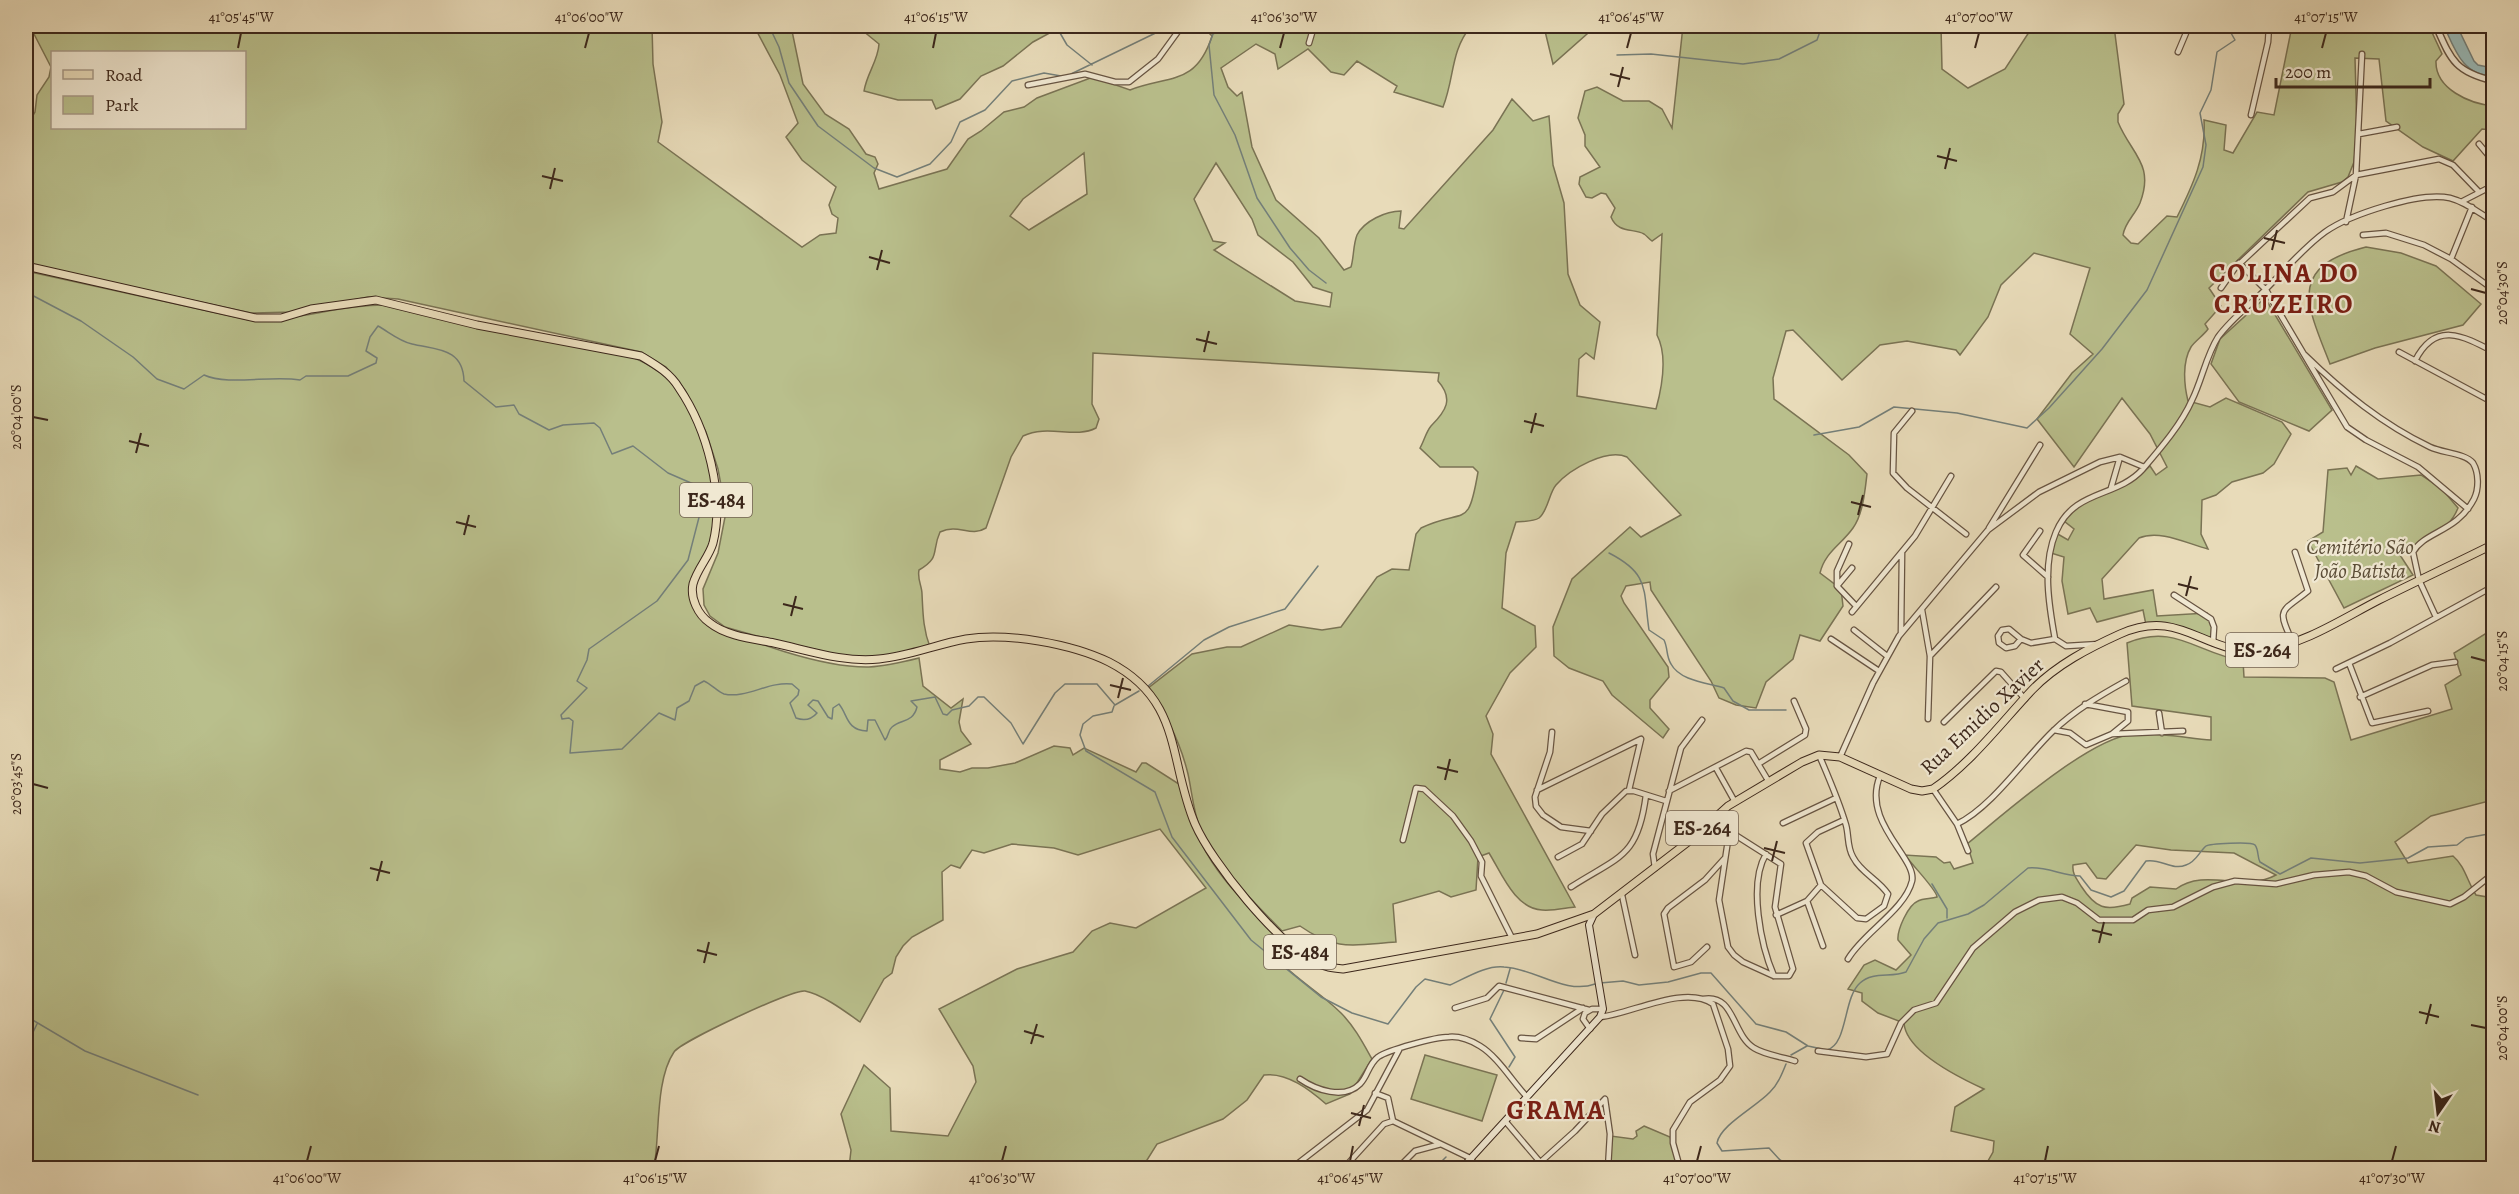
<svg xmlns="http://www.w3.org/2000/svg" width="2519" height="1194" viewBox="0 0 2519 1194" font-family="Alegreya,serif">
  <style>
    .green { fill: #b9bf8c; stroke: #7a7354; stroke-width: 1.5; fill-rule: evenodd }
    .water { fill: #99b9b7; stroke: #747f79; stroke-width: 1.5 }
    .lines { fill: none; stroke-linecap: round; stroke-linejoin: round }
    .stream { stroke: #747f79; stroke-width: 1.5 }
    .minor-casing { stroke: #675442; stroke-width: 7 }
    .tertiary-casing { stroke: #675442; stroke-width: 8 }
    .secondary-casing { stroke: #3c271b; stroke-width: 8 }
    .primary-casing { stroke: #3c271b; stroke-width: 9 }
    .minor { stroke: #f0e8d2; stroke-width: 4.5 }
    .tertiary { stroke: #f0e8d2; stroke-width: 5 }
    .secondary { stroke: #f0e8d2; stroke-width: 6 }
    .primary { stroke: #e8dbb9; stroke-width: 7 }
    .ticks { fill: none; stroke: #3c271b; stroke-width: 2 }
    .labels { text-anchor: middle; stroke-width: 4.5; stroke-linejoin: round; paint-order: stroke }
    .shield { fill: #f0e8d2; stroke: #726152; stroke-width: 1.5 }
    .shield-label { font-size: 20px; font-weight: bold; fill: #3c271b }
    .park-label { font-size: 21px; font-style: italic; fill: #5b4d37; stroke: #f0e8d2 }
    .street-label { font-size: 21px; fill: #3c271b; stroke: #f0e8d2 }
    .district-label { font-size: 27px; font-weight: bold; letter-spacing: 1.5px; fill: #7a1f14; stroke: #f0e8d2 }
    .neatline { fill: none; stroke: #3c271b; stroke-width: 2 }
    .ticks-label { font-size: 15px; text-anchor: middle; fill: #3c271b }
  </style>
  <rect width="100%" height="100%" fill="#e8dbb9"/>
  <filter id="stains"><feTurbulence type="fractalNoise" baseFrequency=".00333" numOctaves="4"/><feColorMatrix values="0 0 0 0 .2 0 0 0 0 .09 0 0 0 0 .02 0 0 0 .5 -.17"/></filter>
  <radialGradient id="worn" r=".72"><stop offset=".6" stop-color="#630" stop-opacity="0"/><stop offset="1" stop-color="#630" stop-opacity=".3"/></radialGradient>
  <path class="green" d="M37 26H652L653 64 662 122 658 142 802 247 820 235 836 233 838 218 832 214 829 205 836 187 802 160 786 137 798 123 780 75 754 26H791L803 84 825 114 849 129 866 154 875 157 878 164 874 173 879 189 947 169 968 139 981 131 1004 112 1024 107 1037 98 1093 77 1130 90C1169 75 1196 86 1212 36L1202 26H1471C1450 52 1455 76 1443 107L1394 92 1397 86 1357 61 1344 75 1331 72 1308 49 1278 69 1275 54 1256 44 1221 68 1228 87 1237 96 1242 92 1252 147 1276 200 1319 238 1344 270 1351 267C1354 257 1353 245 1357 235 1364 221 1386 211 1401 211L1399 228 1404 229 1493 130 1512 99 1533 121 1549 116 1553 165 1564 203 1568 274 1580 305 1600 322 1594 359 1586 353 1579 359 1577 396 1656 409C1662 387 1668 356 1657 335L1662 234 1652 241C1649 239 1647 236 1644 234 1634 228 1618 234 1611 217L1615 208 1606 194 1601 193 1592 198 1586 197 1579 184 1580 177 1600 167 1585 146V135L1578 118 1585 91 1597 87 1623 101H1649L1662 109 1672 128 1683 26H1941L1942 69 1968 88 2005 69 2033 26H2120L2115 34 2124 104 2118 114V122C2131 154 2155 164 2140 203 2135 215 2125 222 2123 235L2131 243 2138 244 2167 216 2177 217C2193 185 2206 157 2204 120L2226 125 2224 150 2233 153 2257 112 2274 115 2292 26H2429L2442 54 2436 61C2435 89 2470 104 2494 106L2493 130 2482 129 2453 161 2423 147 2386 121 2379 59 2355 58 2357 133 2354 162 2348 177 2342 182 2308 192 2209 288 2221 306 2205 324 2208 329C2204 335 2195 341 2191 347 2182 362 2184 385 2188 401L2210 407 2226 398 2282 422 2291 434 2274 464 2263 473 2232 482 2216 495 2202 500 2201 534 2208 549C2188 544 2160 529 2139 538L2102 579 2104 599 2153 590 2157 616 2207 613 2212 628 2213 644 2180 628 2146 625 2143 610 2097 622 2090 608 2068 614 2062 581 2064 557 2051 553 2056 533 2068 540 2074 529 2064 521C2081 492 2126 489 2150 466L2156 475 2167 467 2150 434 2122 398 2074 467 2037 419 2072 373 2093 354 2070 334 2090 268 2034 253 2001 285 1988 317 1960 355 1956 350 1907 341 1880 345 1842 380 1800 337 1793 330 1786 331 1773 378 1774 399 1849 455 1867 474C1865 491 1863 514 1853 528 1841 545 1825 552 1820 573L1841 589 1843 606 1820 641 1800 635 1793 659 1766 682 1756 708 1736 705 1719 698 1711 681 1651 590 1650 582 1626 586 1621 596 1624 603 1668 667 1669 677 1650 700V708L1669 729 1663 738 1612 695 1603 681 1569 668 1554 656 1553 627 1572 579 1630 527 1641 537 1681 515 1627 457C1607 448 1570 469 1556 485 1549 493 1548 511 1539 518 1533 522 1523 521 1516 522L1506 553 1502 608 1535 626 1536 647 1510 673 1486 716 1493 734 1491 754 1575 907C1565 908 1553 911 1542 910 1515 909 1501 872 1489 853L1478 857 1476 890 1451 897 1439 891 1393 904 1396 942C1354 945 1337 952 1300 926L1282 931C1253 901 1217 867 1200 828 1193 810 1192 792 1188 774 1180 741 1167 715 1147 689L1192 654 1227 647H1241L1289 625 1322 630 1341 627 1377 577 1392 569 1409 570 1416 534 1421 528C1466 507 1468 531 1478 472L1473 467H1440L1420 448C1424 441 1426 432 1431 426 1446 411 1454 399 1438 381L1439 373 1093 353 1092 404 1099 419 1096 428C1075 439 1048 424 1023 436L1011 457 986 528C970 538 959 523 940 532 931 552 941 557 919 570 917 579 922 586 922 594 923 613 923 629 930 647L907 653 856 659 753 635 725 627 710 616 704 605 703 589 718 553 726 512 718 469 706 432 685 390 666 367 641 352 398 299 368 297 292 312 251 313 26 264V127L35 112 37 95 49 77 51 67 34 34ZM52 52H244V128H52ZM1084 153 1087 194 1029 230 1010 216 1023 199ZM1216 163 1252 219 1258 235 1293 262 1313 287 1332 293 1330 307 1295 301 1214 250 1225 243 1213 241 1194 199Z
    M857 26H1058L1059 28 1033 42 1003 66 981 76 960 99 936 109 932 100H898L864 91C867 73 878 61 879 44Z
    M1495 26H1596L1553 64 1545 31H1511Z
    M2366 247 2401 253 2436 266 2481 304 2463 325 2375 348 2330 364C2307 305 2286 267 2366 247Z
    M26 271 249 320C296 322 341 304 388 305L626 355C644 361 659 369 672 384 698 414 725 498 715 536 705 578 681 572 706 622 749 641 821 668 869 667 886 666 903 662 919 658L923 686 951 708 963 699 959 722 961 731 971 744 940 760V769L960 772 972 768H988L1015 763 1054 746 1070 748 1073 755 1084 748 1136 772 1142 763H1146L1182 786C1197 864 1240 898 1294 950L1276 958C1297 980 1321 993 1341 1013 1354 1026 1363 1043 1372 1059L1350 1094 1326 1104C1310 1090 1287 1072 1264 1075L1247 1100 1223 1119 1157 1144 1142 1168H849L851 1150 841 1114 864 1065 890 1088 891 1131 948 1136 976 1082 973 1066 939 1009 1017 969 1073 952 1092 931 1110 923 1136 928 1206 888 1160 829 1078 855 1054 848 1012 844 984 853 972 850 960 868 951 865 942 872 943 920 912 937 903 946 896 957 892 973 884 979 860 1022C846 1012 822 994 805 991 793 989 680 1042 674 1052 655 1080 660 1135 654 1168H26Z
    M2265 298 2332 410 2309 431 2239 402 2211 364 2220 339Z
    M2356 466 2378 479 2421 475 2442 489 2458 508C2449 531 2428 537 2412 554L2398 552 2413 575 2344 608 2308 541 2323 532 2328 470 2347 468 2351 475Z
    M2493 629V800L2431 816 2395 842 2408 863 2453 856C2465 866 2467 881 2476 895L2493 898V1168H1984L1993 1152 1994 1141 1951 1131 1955 1107 1984 1089C1960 1078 1906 1052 1904 1023L1878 1013 1862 1001V993L1848 989 1864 965 1875 960 1896 970 1911 955 1898 940C1897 930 1908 905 1918 901 1923 898 1931 899 1937 897 1937 890 1911 864 1905 855L1936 857 1944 863 1950 862 1954 869 1973 863 1967 844C2004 814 2087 740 2132 734 2155 732 2187 738 2211 740V717L2132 706 2127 643C2175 623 2196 653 2243 661L2244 677 2325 678 2334 682 2351 740 2452 709 2445 685 2461 675 2454 653ZM2136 845 2171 850 2234 853 2276 875C2243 893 2206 867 2176 889L2150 887 2132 898 2130 904C2105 911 2096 909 2081 886 2077 879 2072 874 2073 865L2086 863 2097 878 2106 879Z
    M1425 1055 1497 1075 1482 1121 1411 1099Z
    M1644 1126 1670 1137 1680 1168H1611V1136L1633 1139 1637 1136 1636 1131Z"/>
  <path class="water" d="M2444 26H2457L2474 61 2478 65 2493 68V76C2463 76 2455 50 2444 26Z"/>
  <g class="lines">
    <path class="stream" d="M769 26 779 47 789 83 818 126 874 168 897 177 930 164 951 142 960 122 985 110 1012 81 1044 73 1061 76
      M1056 26 1067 45 1092 65
      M1226 26 1213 34 1209 45 1214 95 1235 135 1257 198 1290 248 1309 270 1326 283
      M26 39 33 71 26 106
      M1617 55 1651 54 1743 64 1779 59 1817 40 1822 26
      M1071 74 1170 26
      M26 292 81 321 133 357 157 379 184 389 204 375C228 386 271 375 300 380L306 376H348L376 363 377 358 366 351 370 337 378 326C389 332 399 341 412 344 437 350 463 348 464 381L496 407 514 405 519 414 549 430 563 425 594 423 600 428 612 454 633 446 668 473 698 486 704 498 688 560 657 601 589 649 587 660 577 681 587 688 561 715 562 719 569 718 573 721 570 753 622 749 659 713 675 720 677 708 689 701 695 686 704 681C711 684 718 692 724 694 746 699 769 681 792 684L799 690 798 695 790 703 796 718C804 721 811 720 817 713L808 705 813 700 818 701 828 717 832 719 833 708 839 704C848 715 846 730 867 731L868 720H875L885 740C889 736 888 730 892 727 901 719 913 723 917 707L911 701 935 697 943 714 947 715 952 710 969 706 978 697H984L1011 723 1023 744 1055 693 1065 684H1097L1115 705
      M1814 435 1859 427 1894 407 1957 413 2027 428 2049 408 2102 349 2147 290 2203 167 2206 145 2200 113 2211 90 2217 52 2235 40 2227 26
      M1609 553C1650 574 1643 589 1649 630L1664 640C1668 648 1666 656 1671 664 1680 681 1708 683 1724 688L1733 701 1749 710H1786
      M1147 687 1204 640 1229 627 1285 609 1318 566
      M1115 705 1139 691
      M1114 706 1112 712 1093 716 1083 724 1080 735 1086 751 1155 792 1172 837 1251 940 1321 997 1352 1013 1388 1024 1416 987 1425 979 1450 985C1466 978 1486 965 1504 967 1534 968 1565 995 1595 984
      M1932 884 1947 909V918
      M1506 983 1510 969
      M1600 983 1623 981 1639 985 1668 982 1701 973H1711L1756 1024 1786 1032 1808 1046 1822 1049
      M1504 990 1490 1019 1515 1057 1509 1067
      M26 1016 85 1051 198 1095
      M26 1047 37 1024
      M1827 1050C1848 1044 1843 998 1860 983 1873 971 1891 978 1906 972L1924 939 1938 923 1968 914 1984 905 2028 868C2046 866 2063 876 2080 876L2091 890 2111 897 2124 891 2146 861C2161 858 2172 871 2186 865 2196 862 2199 852 2206 846 2209 844 2251 841 2255 845 2259 850 2257 857 2260 862L2280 874 2311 858 2360 863 2408 858 2428 847 2457 845 2466 838 2494 833
      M1791 1055 1807 1046
      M1786 1064C1782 1074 1778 1084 1770 1092 1756 1107 1720 1125 1717 1143L1722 1151 1769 1148 1780 1160 1794 1168
      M1435 1168 1446 1157"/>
    <defs>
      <path id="minor" d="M1309 43 1314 26
        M2178 52 2189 26
        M1028 85 1085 74 1115 82H1129L1158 59 1182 26
        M2251 115 2268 42 2269 26
        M2359 134 2397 127
        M2479 144 2494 162
        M2461 202 2494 185
        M2346 222 2356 175 2362 54
        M2363 235 2386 233 2424 245 2451 259 2494 290
        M2451 259 2472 207
        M2239 263 2266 290 2347 427 2366 440 2418 467 2468 509
        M2221 288 2235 268 2310 198 2333 192 2356 175 2439 159 2453 165 2479 192
        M2399 352 2494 403
        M2305 355C2343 392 2382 424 2430 447 2442 453 2465 453 2473 463 2479 473 2479 489 2474 499 2457 532 2425 531 2413 552L2419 580 2436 617
        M2415 361C2435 321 2462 335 2494 352
        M1912 411 1894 433 1893 473 1907 488 1966 534
        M2111 488 2120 457
        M1989 528 2040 445
        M2040 531 2023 555 2048 577
        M1849 544 1837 571V586L1856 606
        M1837 586 1852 568
        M2174 595 2211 619 2214 627 2213 643
        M1922 610 1930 656 1928 719
        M1852 612 1915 536 1951 476
        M1854 630 1887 656
        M1901 633 1902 552
        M1831 639 1879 671
        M2021 639 2015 646 2006 648 1999 643 1998 636 2002 630 2009 629 2021 639 2031 643 2055 639
        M2293 643C2276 607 2281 613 2308 591L2295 552
        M2099 644 2066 646 2055 639C2049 606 2042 565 2056 532 2074 489 2116 498 2142 470 2160 449 2181 425 2192 400 2202 380 2206 356 2218 337 2231 319 2251 304 2266 289 2285 270 2303 248 2325 232 2349 215 2420 191 2450 198 2466 202 2479 213 2494 222
        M1930 656 1996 587
        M2349 663 2372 723 2428 711
        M2336 669 2390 643 2494 586
        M2360 697 2432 665 2455 662
        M2085 704 2128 712V721L2112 734
        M2159 713 2162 733
        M1944 722 1996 671 2001 672 2025 699
        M2054 730 2070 733 2086 745 2112 734 2183 731
        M1552 732 1550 752 1535 797 1536 806 1543 815 1561 827 1591 831
        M1819 755C1829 778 1839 801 1846 825 1849 836 1847 847 1853 857 1861 873 1878 879 1888 894L1884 906 1866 919 1857 918 1821 885 1806 843 1818 832 1844 820
        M1840 757 1873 683 1899 636 1988 530 2039 492 2100 462 2120 457 2144 467
        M1758 764 1805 735 1806 729 1794 701
        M1716 768 1735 802
        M1933 789 1957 824 1968 851
        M1537 790 1641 739 1629 790
        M1669 791 1746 751 1751 752 1769 782
        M1722 811 1730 827 1719 900 1728 947 1734 955 1743 962 1774 976H1789L1793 969 1775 907 1781 864 1729 831
        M1783 823 1836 798
        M1957 824C1991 808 2025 758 2053 731 2075 710 2099 696 2126 681
        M1403 840 1416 788 1424 789 1453 816 1471 841 1482 862 1481 876 1512 938
        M1766 854C1748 884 1761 946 1774 976
        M1558 857 1582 844 1602 814 1626 791H1634L1666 801
        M1655 868 1653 854 1681 748 1702 720
        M1571 887C1619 856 1638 858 1646 795
        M1622 895 1635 955
        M1807 901 1823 946
        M1776 915 1807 901 1821 885
        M1707 947 1691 962 1674 967 1664 914 1668 908 1705 880 1724 859
        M1848 959C1863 933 1905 910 1912 881 1917 858 1861 822 1880 776
        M1703 999C1735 993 1732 1035 1754 1048 1765 1055 1783 1057 1795 1061
        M1455 1008 1487 998 1499 986 1589 1010
        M1600 1017C1631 1014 1685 984 1713 1004L1728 1049 1730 1066 1720 1080 1690 1102 1673 1130V1143L1680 1168
        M1590 1029 1583 1019 1585 1013 1592 1009H1603
        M1521 1038 1536 1039 1583 1008
        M1818 1051 1866 1057 1887 1054 1901 1023 1914 1010 1936 1003 1973 948 2015 912 2039 900 2062 897 2077 903 2099 920H2133L2148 910 2173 907 2213 887 2235 881 2276 884 2314 875 2349 872 2366 876 2396 892 2450 904 2464 897 2494 873
        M1300 1079C1316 1090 1344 1100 1360 1084 1368 1076 1368 1065 1378 1057 1388 1050 1435 1037 1449 1037 1460 1036 1470 1040 1480 1046 1498 1057 1512 1081 1527 1097
        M1375 1093 1388 1098 1393 1121 1472 1159
        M1506 1122 1540 1162
        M1292 1168 1367 1110 1399 1050
        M1344 1168 1384 1124 1393 1121
        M1398 1168 1415 1151 1441 1144
        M1534 1168 1575 1131 1605 1099 1610 1134 1608 1168"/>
      <path id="tertiary" d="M2436 26C2451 60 2455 72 2494 81"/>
      <path id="secondary" d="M1462 1168 1600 1017 1603 1009 1589 925 1594 914"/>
      <path id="primary" d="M26 266 256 318H281L311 309 376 300 477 325 641 356C656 365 670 373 679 388 707 429 725 495 713 543 709 557 697 569 693 584 690 598 698 615 710 623 726 636 754 639 774 643 807 650 844 663 879 659 910 656 937 644 966 639 1007 632 1072 644 1109 662 1183 700 1168 760 1195 824 1212 863 1277 943 1315 962 1324 967 1333 968 1343 969L1537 934 1594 914 1688 842 1728 806 1802 762 1819 755 1840 757 1911 789 1922 791 1933 789C1971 763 2001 723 2032 690 2056 665 2089 648 2120 634 2183 606 2204 657 2263 650 2305 644 2342 619 2379 600 2417 581 2456 563 2494 544"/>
    </defs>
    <use href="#minor" class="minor-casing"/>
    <use href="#tertiary" class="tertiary-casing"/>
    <use href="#secondary" class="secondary-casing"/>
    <use href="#primary" class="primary-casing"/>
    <use href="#minor" class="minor"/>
    <use href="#tertiary" class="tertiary"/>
    <use href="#secondary" class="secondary"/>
    <use href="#primary" class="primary"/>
  </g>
  <path class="ticks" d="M238 48 241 33M585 48 589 33M933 48 936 33M1280 48 1284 33M1627 48 1631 33M1975 48 1979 33M2322 48 2326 33M1610 74 1630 79M1618 87 1623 67M1937 156 1957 161M1945 169 1950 148M542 176 563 181M550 189 555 168M2264 238 2285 243M2272 250 2277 230M869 257 890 263M877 270 882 250M2471 289 2486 293M1196 339 1217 344M1204 352 1209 331M33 417 48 420M1524 421 1544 426M1531 433 1536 413M129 441 149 446M136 453 141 433M1851 502 1871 507M1858 515 1863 495M456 522 476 527M464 535 469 515M2178 584 2198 589M2186 596 2191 576M783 604 803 609M791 616 796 596M2471 657 2486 661M1110 685 1131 690M1118 698 1123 678M1437 767 1458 772M1445 780 1450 759M33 784 48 788M1764 848 1785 853M1772 861 1777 841M370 868 390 873M377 881 382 861M2092 930 2112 935M2099 943 2104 922M697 950 717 955M704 963 709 942M2419 1012 2439 1017M2426 1024 2431 1004M2471 1025 2486 1028M1024 1031 1044 1037M1031 1044 1037 1024M1351 1113 1371 1118M1359 1126 1364 1105M307 1161 311 1146M655 1161 659 1146M1002 1161 1006 1146M1350 1161 1353 1146M1697 1161 1701 1146M2045 1161 2048 1146M2392 1161 2396 1146"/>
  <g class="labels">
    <g class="shield">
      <rect x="680" y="483" width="72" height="34" rx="4.5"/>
      <rect x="2226" y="633" width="72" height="34" rx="4.5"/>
      <rect x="1666" y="811" width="72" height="34" rx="4.5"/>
      <rect x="1264" y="935" width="72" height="34" rx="4.5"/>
    </g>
    <g class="shield-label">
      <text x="716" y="507">ES-484</text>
      <text x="2262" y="657">ES-264</text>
      <text x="1702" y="835">ES-264</text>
      <text x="1300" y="959">ES-484</text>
    </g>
    <g class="park-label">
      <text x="2360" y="554">Cemitério São<tspan x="2360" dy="24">João Batista</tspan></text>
    </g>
    <g class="street-label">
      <text transform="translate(1982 716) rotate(-43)" y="7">Rua Emidio Xavier</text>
    </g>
    <g class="district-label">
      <text x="2284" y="282">COLINA DO<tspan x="2284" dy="31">CRUZEIRO</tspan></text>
      <text x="1556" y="1119">GRAMA</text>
    </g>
  </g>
  <rect width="2519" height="1194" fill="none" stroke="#e8dbb9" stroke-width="66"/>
  <rect x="51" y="51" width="195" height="78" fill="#f0e8d2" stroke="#a89b89" stroke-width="1.5"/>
  <rect x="63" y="70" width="30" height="9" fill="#e8dbb9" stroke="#a89b89" stroke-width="1.5"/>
  <text x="105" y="81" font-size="18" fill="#3c271b">Road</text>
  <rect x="63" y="96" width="30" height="18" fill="#b9bf8c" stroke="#a89b89" stroke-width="1.5"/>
  <text x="105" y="111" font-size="18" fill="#3c271b">Park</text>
  <g transform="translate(2438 1113) rotate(194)" stroke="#f0e8d2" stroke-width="4.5" paint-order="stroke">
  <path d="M0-4.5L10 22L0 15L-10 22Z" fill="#3c271b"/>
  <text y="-9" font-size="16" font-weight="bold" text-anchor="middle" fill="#3c271b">N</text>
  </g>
  <path d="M2276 78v9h154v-9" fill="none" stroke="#3c271b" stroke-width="3"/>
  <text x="2285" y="78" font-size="18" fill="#3c271b" stroke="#f0e8d2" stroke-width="4.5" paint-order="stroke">200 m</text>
  <rect x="33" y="33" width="2453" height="1128" class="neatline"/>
  <g class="ticks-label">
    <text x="241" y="22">41°05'45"W</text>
    <text x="589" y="22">41°06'00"W</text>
    <text x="936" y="22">41°06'15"W</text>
    <text x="1284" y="22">41°06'30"W</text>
    <text x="1631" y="22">41°06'45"W</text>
    <text x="1979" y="22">41°07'00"W</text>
    <text x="2326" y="22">41°07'15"W</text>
    <text transform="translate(2502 293) rotate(-90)" y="5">20°04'30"S</text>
    <text transform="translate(16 417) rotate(-90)" y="5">20°04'00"S</text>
    <text transform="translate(2502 661) rotate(-90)" y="5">20°04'15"S</text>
    <text transform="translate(16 784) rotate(-90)" y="5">20°03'45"S</text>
    <text transform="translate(2502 1028) rotate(-90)" y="5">20°04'00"S</text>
    <text x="307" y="1183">41°06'00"W</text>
    <text x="655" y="1183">41°06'15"W</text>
    <text x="1002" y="1183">41°06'30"W</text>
    <text x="1350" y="1183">41°06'45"W</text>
    <text x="1697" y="1183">41°07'00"W</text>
    <text x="2045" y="1183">41°07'15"W</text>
    <text x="2392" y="1183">41°07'30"W</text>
  </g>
  <rect width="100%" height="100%" filter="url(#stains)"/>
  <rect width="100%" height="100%" fill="url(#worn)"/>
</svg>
